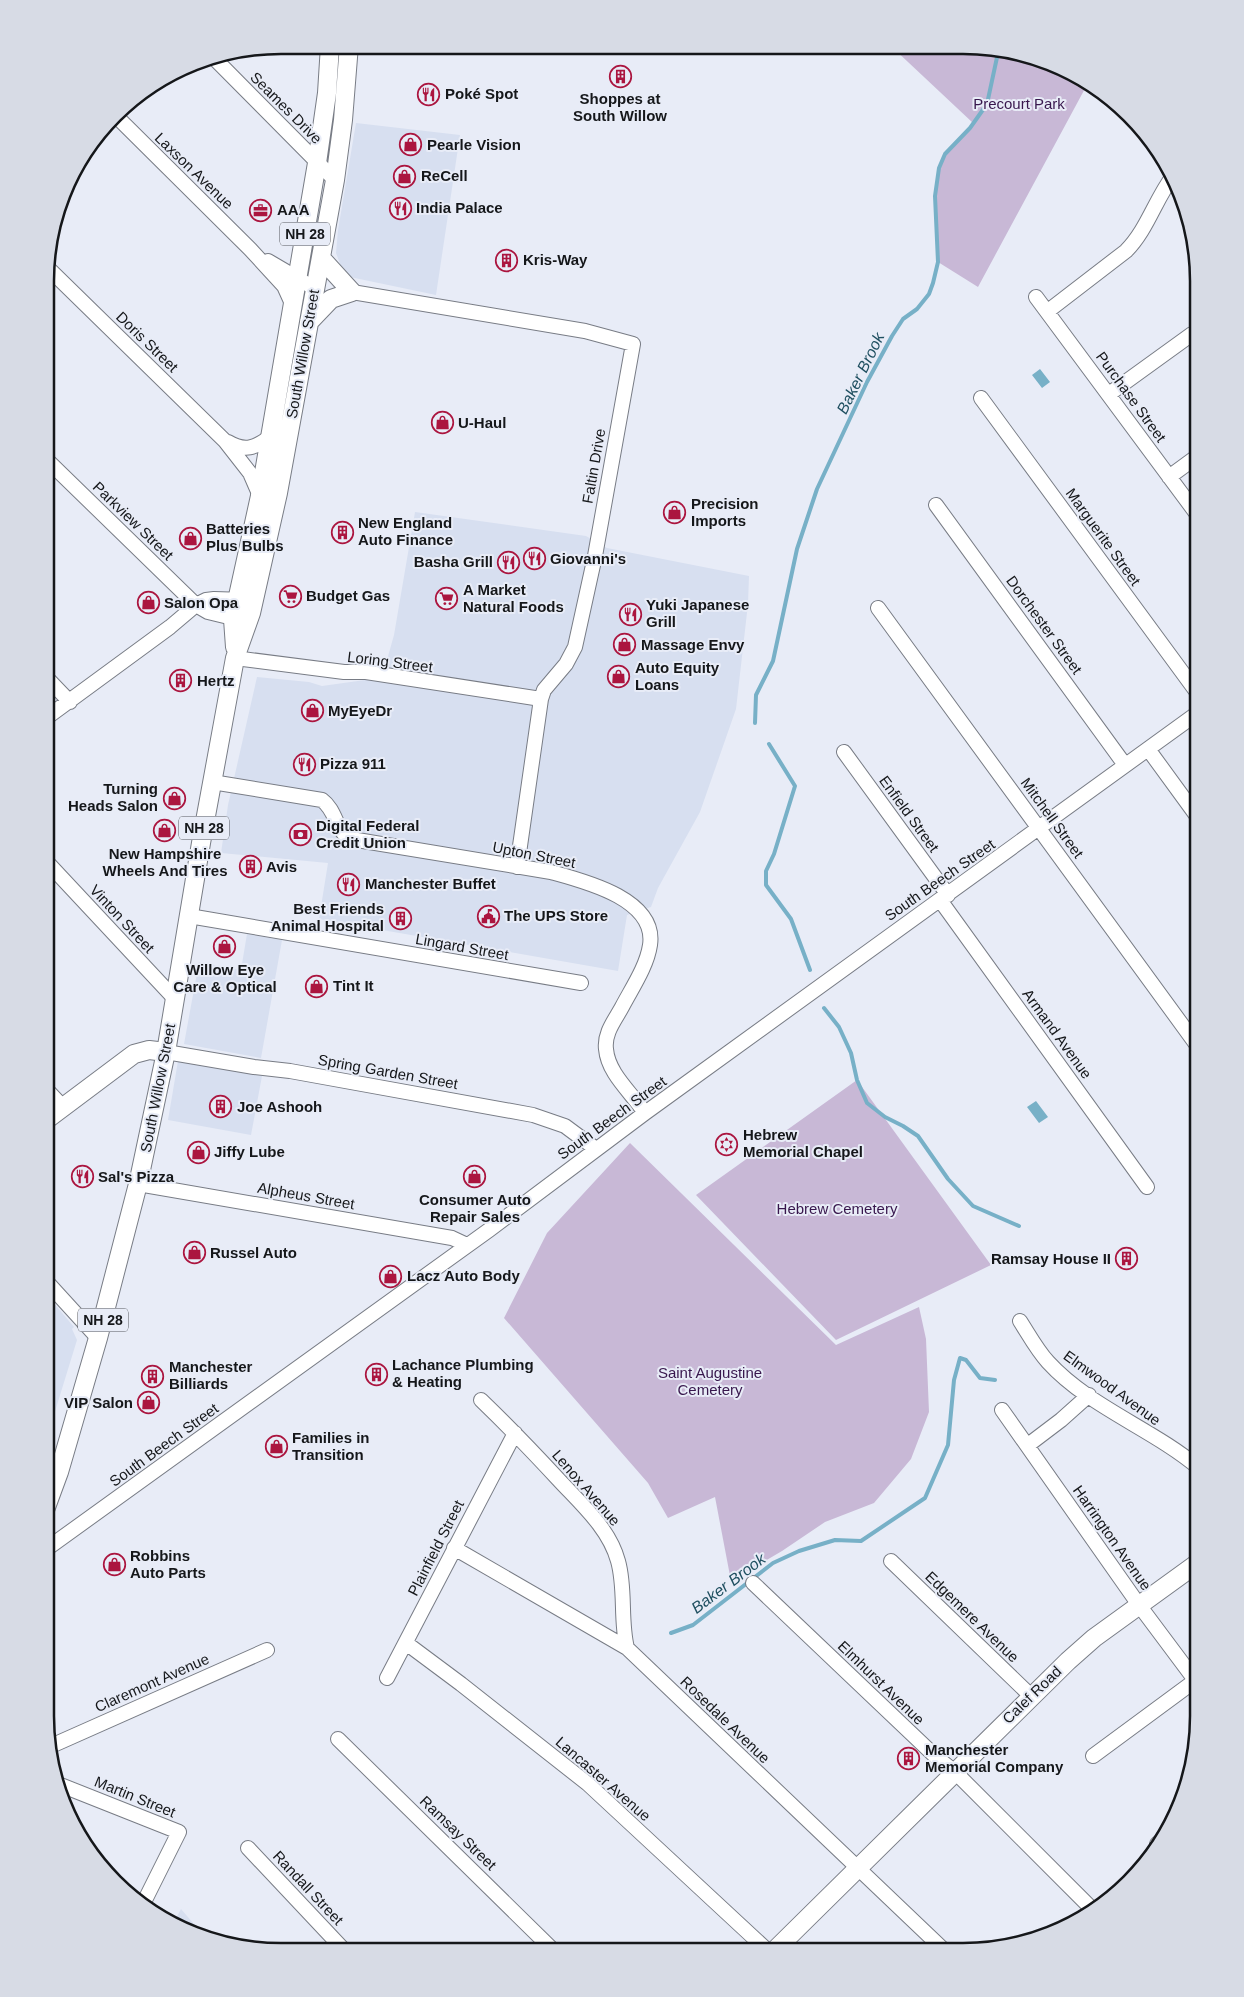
<svg xmlns="http://www.w3.org/2000/svg" width="1244" height="1997" viewBox="0 0 1244 1997" font-family="Arial,sans-serif">
  <style>
    .built { fill: #d7dff0 }
    .green { fill: #c8b8d6 }
    .water { fill: #77b0c7 }
    .lines { fill: none; stroke-linecap: round; stroke-linejoin: round }
    .stream { stroke: #77b0c7; stroke-width: 4 }
    .minor-casing { stroke: #787c85; stroke-width: 16 }
    .major-casing { stroke: #787c85; stroke-width: 20 }
    .minor { stroke: #fff; stroke-width: 14 }
    .major { stroke: #fff; stroke-width: 18 }
    .labels { text-anchor: middle; stroke-width: 4; stroke-linejoin: round; paint-order: stroke }
    .shield { fill: #e8ecf7; stroke: #54575c; stroke-width: 1 }
    .shield-label { font-size: 14px; font-weight: bold; fill: #15171a }
    .poi-label { font-size: 15px; font-weight: bold; fill: #15171a; stroke: #e8ecf7; text-anchor: start }
    .park-label { font-size: 15px; fill: #38174d; stroke: #e8ecf7 }
    .street-label { font-size: 15px; fill: #15171a; stroke: #e8ecf7 }
    .water-label { font-size: 16px; font-style: italic; fill: #1f4f60; stroke: #e8ecf7 }
    .rim { fill: none; stroke: #15171a; stroke-width: 2.5 }
  </style>
  <rect width="100%" height="100%" fill="#e8ecf7"/>
  <path class="built" d="M356 123 460 135 436 295 350 277 343 272 336 253 338 230Z
    M415 512 586 536 607 548 749 576 748 604 736 709 700 812 658 888 651 907 627 915 618 971 319 919 328 863 221 853 228 805 257 677 309 682 322 686 365 680 385 667 394 635Z
    M247 934 282 940 261 1058 184 1044 199 962 241 970Z
    M178 1061 262 1076 251 1135 168 1120Z
    M46 1294 74 1327 72 1329 77 1340 45 1444Z
    M181 1909 206 1938 190 1934 173 1924Z"/>
  <path class="green" d="M892 47H994L1054 63 1088 83 978 287 938 262C937 231 928 183 945 155 952 143 966 134 973 123Z
    M857 1080 991 1265 836 1340 696 1195Z
    M630 1143 836 1345 919 1307 926 1339 929 1412 911 1459 874 1503 825 1522 782 1551 731 1581 715 1497 668 1518 648 1483 504 1318 547 1233Z"/>
  <path class="water" d="M1040 369 1050 382 1042 388 1032 375Z
    M1036 1101 1048 1117 1039 1123 1027 1107Z"/>
  <g class="lines">
    <path class="stream" d="M755 723 756 695 773 661 797 549 817 489 867 382 892 336 903 319 917 309 929 294 933 283 938 262 935 196 939 168 945 154 970 128 987 104 999 48
      M769 744 795 786 774 854 766 871V885L791 919 810 970
      M824 1008 839 1027 851 1053 857 1080 867 1103 885 1117 903 1126 918 1136 948 1179 973 1206 1019 1226
      M671 1633 693 1625 773 1563 799 1551 835 1540 861 1541 925 1498 948 1445 954 1380 960 1358 966 1360 980 1378 995 1380"/>
    <defs>
      <path id="minor" d="M214 58 335 180
        M116 116 250 249 284 286 293 306
        M268 261 314 288
        M47 267 225 441 250 473 260 496
        M352 292 585 331 633 344 595 556 575 647 566 664 544 690 541 699 517 867
        M1036 297 1199 517
        M1048 311 1126 251C1147 230 1155 200 1173 176
        M1109 394 1192 334
        M981 398 1199 695
        M228 442C245 452 255 448 270 437
        M47 460 196 605 208 612 241 620
        M1169 477 1199 455
        M936 505 1125 765
        M878 608 1199 1048
        M235 658 344 672H366L541 699
        M46 677 70 702
        M46 718 170 627 196 605 206 600 214 599 246 600
        M1148 749 1199 819
        M844 752 948 895
        M212 782 322 800C337 811 335 831 351 839L551 872C584 881 657 899 650 945 647 966 632 988 622 1007 615 1020 604 1033 606 1049 608 1074 632 1093 645 1113
        M46 861 175 999
        M940 900 1147 1187
        M189 916 581 983
        M166 1052 254 1067 290 1071 533 1115 565 1126 596 1149
        M46 1089 63 1107
        M138 1184 452 1238 467 1245
        M46 1281 98 1338
        M1020 1321C1029 1335 1037 1350 1048 1362 1089 1407 1153 1429 1199 1468
        M481 1400C508 1426 533 1452 558 1479 581 1504 609 1528 618 1561 626 1589 620 1620 627 1648
        M1002 1410 1139 1605 1198 1684
        M1028 1445 1061 1420 1089 1395
        M454 1548 627 1648 946 1952
        M45 1550 489 1230 645 1113 1199 712
        M891 1561 1031 1696
        M753 1583 935 1756 955 1772 1094 1911
        M406 1643 461 1684 588 1784 768 1951
        M387 1678 515 1433
        M338 1739 554 1951
        M51 1746 267 1650
        M1093 1756 1196 1680
        M58 1784 179 1832 142 1906
        M1157 1844 1162 1840
        M248 1848 344 1950"/>
      <path id="major" d="M309 322 331 299 352 292 321 258
        M235 647 233 619 260 496 317 163 327 93 330 45
        M46 1120 134 1054 149 1050 166 1052
        M45 1510 59 1472 98 1338 138 1184 166 1052 201 843 235 658 251 613 278 493 335 180 343 120 349 45
        M774 1951 1068 1661 1094 1638 1199 1562"/>
    </defs>
    <use href="#minor" class="minor-casing"/>
    <use href="#major" class="major-casing"/>
    <use href="#minor" class="minor"/>
    <use href="#major" class="major"/>
  </g>
  <defs>
    <symbol id="building-ring" viewBox="-11 -11 22 22"><circle r="9.5" fill="#e8ecf7" stroke="#ab153f" stroke-width="1.5"/><path d="M-4-6H4V6H1V3H-1V6H-4ZM-2.5-4.3h1.7v1.8h-1.7ZM.8-4.3h1.7v1.8H.8ZM-2.5-1h1.7V.8h-1.7ZM.8-1h1.7V.8H.8Z" fill="#ab153f"/></symbol>
    <symbol id="restaurant-ring" viewBox="-11 -11 22 22"><circle r="9.5" fill="#e8ecf7" stroke="#ab153f" stroke-width="1.5"/><path d="M-5-6h1v4h1v-4h1v4h1v-4h1v5L-1.5 .5V6h-2V.5L-5-1ZM5-6V6H3V1.5H1.5Q1.5-4 5-6Z" fill="#ab153f"/></symbol>
    <symbol id="shop-ring" viewBox="-11 -11 22 22"><circle r="9.5" fill="#e8ecf7" stroke="#ab153f" stroke-width="1.5"/><path d="M-5-2.5h2.3a2.7 3.5 0 0 1 5.4 0H5L5.5 6h-11ZM-1.5-2.5h3a1.5 2.3 0 0 0-3 0Z" fill="#ab153f"/></symbol>
    <symbol id="office-ring" viewBox="-11 -11 22 22"><circle r="9.5" fill="#e8ecf7" stroke="#ab153f" stroke-width="1.5"/><path d="M-6-3h4V-5.5h4V-3h4V5H-6ZM-1-4.5V-3h2v-1.5ZM-6 0V1H6V0Z" fill="#ab153f"/></symbol>
    <symbol id="supermarket-ring" viewBox="-11 -11 22 22"><circle r="9.5" fill="#e8ecf7" stroke="#ab153f" stroke-width="1.5"/><path d="M-6-5.5h2.5l.6 2H6L4.5 2H-2.5L-4.4-4H-6ZM-1.5 3.2a1.3 1.3 0 1 0 .1 0ZM3 3.2a1.3 1.3 0 1 0 .1 0Z" fill="#ab153f"/></symbol>
    <symbol id="bank-ring" viewBox="-11 -11 22 22"><circle r="9.5" fill="#e8ecf7" stroke="#ab153f" stroke-width="1.5"/><path d="M-6-4H6V4H-6ZM0-2.3a2.3 2.3 0 1 0 0 4.6a2.3 2.3 0 1 0 0-4.6Z" fill="#ab153f"/></symbol>
    <symbol id="civic-ring" viewBox="-11 -11 22 22"><circle r="9.5" fill="#e8ecf7" stroke="#ab153f" stroke-width="1.5"/><path d="M-.6-6.5H3V-4.5H.6V-3L4-1V1h2V6H-6V1h2V-1L-.6-3ZM-1.2 2.5V6h2.4V2.5Z" fill="#ab153f"/></symbol>
    <symbol id="synagogue-ring" viewBox="-11 -11 22 22"><circle r="9.5" fill="#e8ecf7" stroke="#ab153f" stroke-width="1.5"/><path d="M0-6.5L5.6 3.2H-5.6ZM0 6.5L5.6-3.2H-5.6Z" fill="#ab153f"/></symbol>
  </defs>
  <g fill-rule="evenodd">
    <use href="#building-ring" x="608" y="64" width="25" height="25"/>
    <use href="#restaurant-ring" x="416" y="82" width="25" height="25"/>
    <use href="#shop-ring" x="398" y="132" width="25" height="25"/>
    <use href="#shop-ring" x="392" y="164" width="25" height="25"/>
    <use href="#restaurant-ring" x="388" y="196" width="25" height="25"/>
    <use href="#office-ring" x="248" y="198" width="25" height="25"/>
    <use href="#building-ring" x="494" y="248" width="25" height="25"/>
    <use href="#shop-ring" x="430" y="410" width="25" height="25"/>
    <use href="#shop-ring" x="662" y="500" width="25" height="25"/>
    <use href="#building-ring" x="330" y="520" width="25" height="25"/>
    <use href="#shop-ring" x="178" y="526" width="25" height="25"/>
    <use href="#restaurant-ring" x="522" y="546" width="25" height="25"/>
    <use href="#restaurant-ring" x="496" y="550" width="25" height="25"/>
    <use href="#supermarket-ring" x="278" y="584" width="25" height="25"/>
    <use href="#supermarket-ring" x="434" y="586" width="25" height="25"/>
    <use href="#shop-ring" x="136" y="590" width="25" height="25"/>
    <use href="#restaurant-ring" x="618" y="602" width="25" height="25"/>
    <use href="#shop-ring" x="612" y="632" width="25" height="25"/>
    <use href="#shop-ring" x="606" y="664" width="25" height="25"/>
    <use href="#building-ring" x="168" y="668" width="25" height="25"/>
    <use href="#shop-ring" x="300" y="698" width="25" height="25"/>
    <use href="#restaurant-ring" x="292" y="752" width="25" height="25"/>
    <use href="#shop-ring" x="162" y="786" width="25" height="25"/>
    <use href="#shop-ring" x="152" y="818" width="25" height="25"/>
    <use href="#bank-ring" x="288" y="822" width="25" height="25"/>
    <use href="#building-ring" x="238" y="854" width="25" height="25"/>
    <use href="#restaurant-ring" x="336" y="872" width="25" height="25"/>
    <use href="#civic-ring" x="476" y="904" width="25" height="25"/>
    <use href="#building-ring" x="388" y="906" width="25" height="25"/>
    <use href="#shop-ring" x="212" y="934" width="25" height="25"/>
    <use href="#shop-ring" x="304" y="974" width="25" height="25"/>
    <use href="#building-ring" x="208" y="1094" width="25" height="25"/>
    <use href="#synagogue-ring" x="714" y="1132" width="25" height="25"/>
    <use href="#shop-ring" x="186" y="1140" width="25" height="25"/>
    <use href="#restaurant-ring" x="70" y="1164" width="25" height="25"/>
    <use href="#shop-ring" x="462" y="1164" width="25" height="25"/>
    <use href="#shop-ring" x="182" y="1240" width="25" height="25"/>
    <use href="#building-ring" x="1114" y="1246" width="25" height="25"/>
    <use href="#shop-ring" x="378" y="1264" width="25" height="25"/>
    <use href="#building-ring" x="364" y="1362" width="25" height="25"/>
    <use href="#building-ring" x="140" y="1364" width="25" height="25"/>
    <use href="#shop-ring" x="136" y="1390" width="25" height="25"/>
    <use href="#shop-ring" x="264" y="1434" width="25" height="25"/>
    <use href="#shop-ring" x="102" y="1552" width="25" height="25"/>
    <use href="#building-ring" x="896" y="1746" width="25" height="25"/>
  </g>
  <g class="labels">
    <g class="shield">
      <rect x="280" y="222.5" width="50" height="23" rx="4"/>
      <rect x="179" y="816.5" width="50" height="23" rx="4"/>
      <rect x="78" y="1308.5" width="50" height="23" rx="4"/>
    </g>
    <g class="shield-label">
      <text x="305" y="239">NH 28</text>
      <text x="204" y="833">NH 28</text>
      <text x="103" y="1325">NH 28</text>
    </g>
    <g class="poi-label">
      <text x="445" y="99">Poké Spot</text>
      <text x="620" y="104" text-anchor="middle">Shoppes at<tspan x="620" dy="17">South Willow</tspan></text>
      <text x="427" y="150">Pearle Vision</text>
      <text x="421" y="181">ReCell</text>
      <text x="416" y="213">India Palace</text>
      <text x="277" y="215">AAA</text>
      <text x="523" y="265">Kris-Way</text>
      <text x="458" y="428">U-Haul</text>
      <text x="691" y="509">Precision<tspan x="691" dy="17">Imports</tspan></text>
      <text x="358" y="528">New England<tspan x="358" dy="17">Auto Finance</tspan></text>
      <text x="206" y="534">Batteries<tspan x="206" dy="17">Plus Bulbs</tspan></text>
      <text x="550" y="564">Giovanni's</text>
      <text x="493" y="567" text-anchor="end">Basha Grill</text>
      <text x="463" y="595">A Market<tspan x="463" dy="17">Natural Foods</tspan></text>
      <text x="306" y="601">Budget Gas</text>
      <text x="164" y="608">Salon Opa</text>
      <text x="646" y="610">Yuki Japanese<tspan x="646" dy="17">Grill</tspan></text>
      <text x="641" y="650">Massage Envy</text>
      <text x="635" y="673">Auto Equity<tspan x="635" dy="17">Loans</tspan></text>
      <text x="197" y="686">Hertz</text>
      <text x="328" y="716">MyEyeDr</text>
      <text x="320" y="769">Pizza 911</text>
      <text x="158" y="794" text-anchor="end">Turning<tspan x="158" dy="17">Heads Salon</tspan></text>
      <text x="316" y="831">Digital Federal<tspan x="316" dy="17">Credit Union</tspan></text>
      <text x="165" y="859" text-anchor="middle">New Hampshire<tspan x="165" dy="17">Wheels And Tires</tspan></text>
      <text x="266" y="872">Avis</text>
      <text x="365" y="889">Manchester Buffet</text>
      <text x="384" y="914" text-anchor="end">Best Friends<tspan x="384" dy="17">Animal Hospital</tspan></text>
      <text x="504" y="921">The UPS Store</text>
      <text x="225" y="975" text-anchor="middle">Willow Eye<tspan x="225" dy="17">Care &amp; Optical</tspan></text>
      <text x="333" y="991">Tint It</text>
      <text x="237" y="1112">Joe Ashooh</text>
      <text x="743" y="1140">Hebrew<tspan x="743" dy="17">Memorial Chapel</tspan></text>
      <text x="214" y="1157">Jiffy Lube</text>
      <text x="98" y="1182">Sal's Pizza</text>
      <text x="475" y="1205" text-anchor="middle">Consumer Auto<tspan x="475" dy="17">Repair Sales</tspan></text>
      <text x="210" y="1258">Russel Auto</text>
      <text x="1111" y="1264" text-anchor="end">Ramsay House II</text>
      <text x="407" y="1281">Lacz Auto Body</text>
      <text x="392" y="1370">Lachance Plumbing<tspan x="392" dy="17">&amp; Heating</tspan></text>
      <text x="169" y="1372">Manchester<tspan x="169" dy="17">Billiards</tspan></text>
      <text x="133" y="1408" text-anchor="end">VIP Salon</text>
      <text x="292" y="1443">Families in<tspan x="292" dy="17">Transition</tspan></text>
      <text x="130" y="1561">Robbins<tspan x="130" dy="17">Auto Parts</tspan></text>
      <text x="925" y="1755">Manchester<tspan x="925" dy="17">Memorial Company</tspan></text>
    </g>
    <g class="park-label">
      <text x="1019" y="109">Precourt Park</text>
      <text x="837" y="1214">Hebrew Cemetery</text>
      <text x="710" y="1378">Saint Augustine<tspan x="710" dy="17">Cemetery</tspan></text>
    </g>
    <g class="street-label">
      <text transform="translate(286 108) rotate(45)" y="5">Seames Drive</text>
      <text transform="translate(194 171) rotate(44)" y="5">Laxson Avenue</text>
      <text transform="translate(147 342) rotate(44)" y="5">Doris Street</text>
      <text transform="translate(303 354) rotate(-80)" y="5">South Willow Street</text>
      <text transform="translate(1131 397) rotate(54)" y="5">Purchase Street</text>
      <text transform="translate(594 466) rotate(-80)" y="5">Faltin Drive</text>
      <text transform="translate(133 521) rotate(44)" y="5">Parkview Street</text>
      <text transform="translate(1103 537) rotate(54)" y="5">Marguerite Street</text>
      <text transform="translate(1044 625) rotate(54)" y="5">Dorchester Street</text>
      <text transform="translate(390 662) rotate(7)" y="5">Loring Street</text>
      <text transform="translate(909 814) rotate(54)" y="5">Enfield Street</text>
      <text transform="translate(1052 818) rotate(54)" y="5">Mitchell Street</text>
      <text transform="translate(534 855) rotate(11)" y="5">Upton Street</text>
      <text transform="translate(940 880) rotate(-35)" y="5">South Beech Street</text>
      <text transform="translate(122 919) rotate(47)" y="5">Vinton Street</text>
      <text transform="translate(462 947) rotate(10)" y="5">Lingard Street</text>
      <text transform="translate(1057 1034) rotate(54)" y="5">Armand Avenue</text>
      <text transform="translate(388 1072) rotate(10)" y="5">Spring Garden Street</text>
      <text transform="translate(158 1088) rotate(-79)" y="5">South Willow Street</text>
      <text transform="translate(612 1118) rotate(-36)" y="5">South Beech Street</text>
      <text transform="translate(306 1196) rotate(10)" y="5">Alpheus Street</text>
      <text transform="translate(1112 1388) rotate(36)" y="5">Elmwood Avenue</text>
      <text transform="translate(164 1445) rotate(-36)" y="5">South Beech Street</text>
      <text transform="translate(586 1488) rotate(49)" y="5">Lenox Avenue</text>
      <text transform="translate(1112 1538) rotate(55)" y="5">Harrington Avenue</text>
      <text transform="translate(436 1548) rotate(-63)" y="5">Plainfield Street</text>
      <text transform="translate(972 1617) rotate(44)" y="5">Edgemere Avenue</text>
      <text transform="translate(152 1683) rotate(-24)" y="5">Claremont Avenue</text>
      <text transform="translate(881 1683) rotate(44)" y="5">Elmhurst Avenue</text>
      <text transform="translate(1032 1695) rotate(-44)" y="5">Calef Road</text>
      <text transform="translate(725 1720) rotate(44)" y="5">Rosedale Avenue</text>
      <text transform="translate(603 1779) rotate(41)" y="5">Lancaster Avenue</text>
      <text transform="translate(135 1797) rotate(22)" y="5">Martin Street</text>
      <text transform="translate(458 1833) rotate(44)" y="5">Ramsay Street</text>
      <text transform="translate(308 1888) rotate(47)" y="5">Randall Street</text>
    </g>
    <g class="water-label">
      <text transform="translate(860 373) rotate(-64)" y="6">Baker Brook</text>
      <text transform="translate(728 1583) rotate(-37)" y="6">Baker Brook</text>
    </g>
  </g>
  <path d="M0 0H1244V1997H0ZM281 54H963A227 227 0 0 1 1190 281V1716A227 227 0 0 1 963 1943H281A227 227 0 0 1 54 1716V281A227 227 0 0 1 281 54Z" fill="#d7dbe5" fill-rule="evenodd"/>
  <path class="rim" d="M281 54H963A227 227 0 0 1 1190 281V1716A227 227 0 0 1 963 1943H281A227 227 0 0 1 54 1716V281A227 227 0 0 1 281 54Z"/>
</svg>
